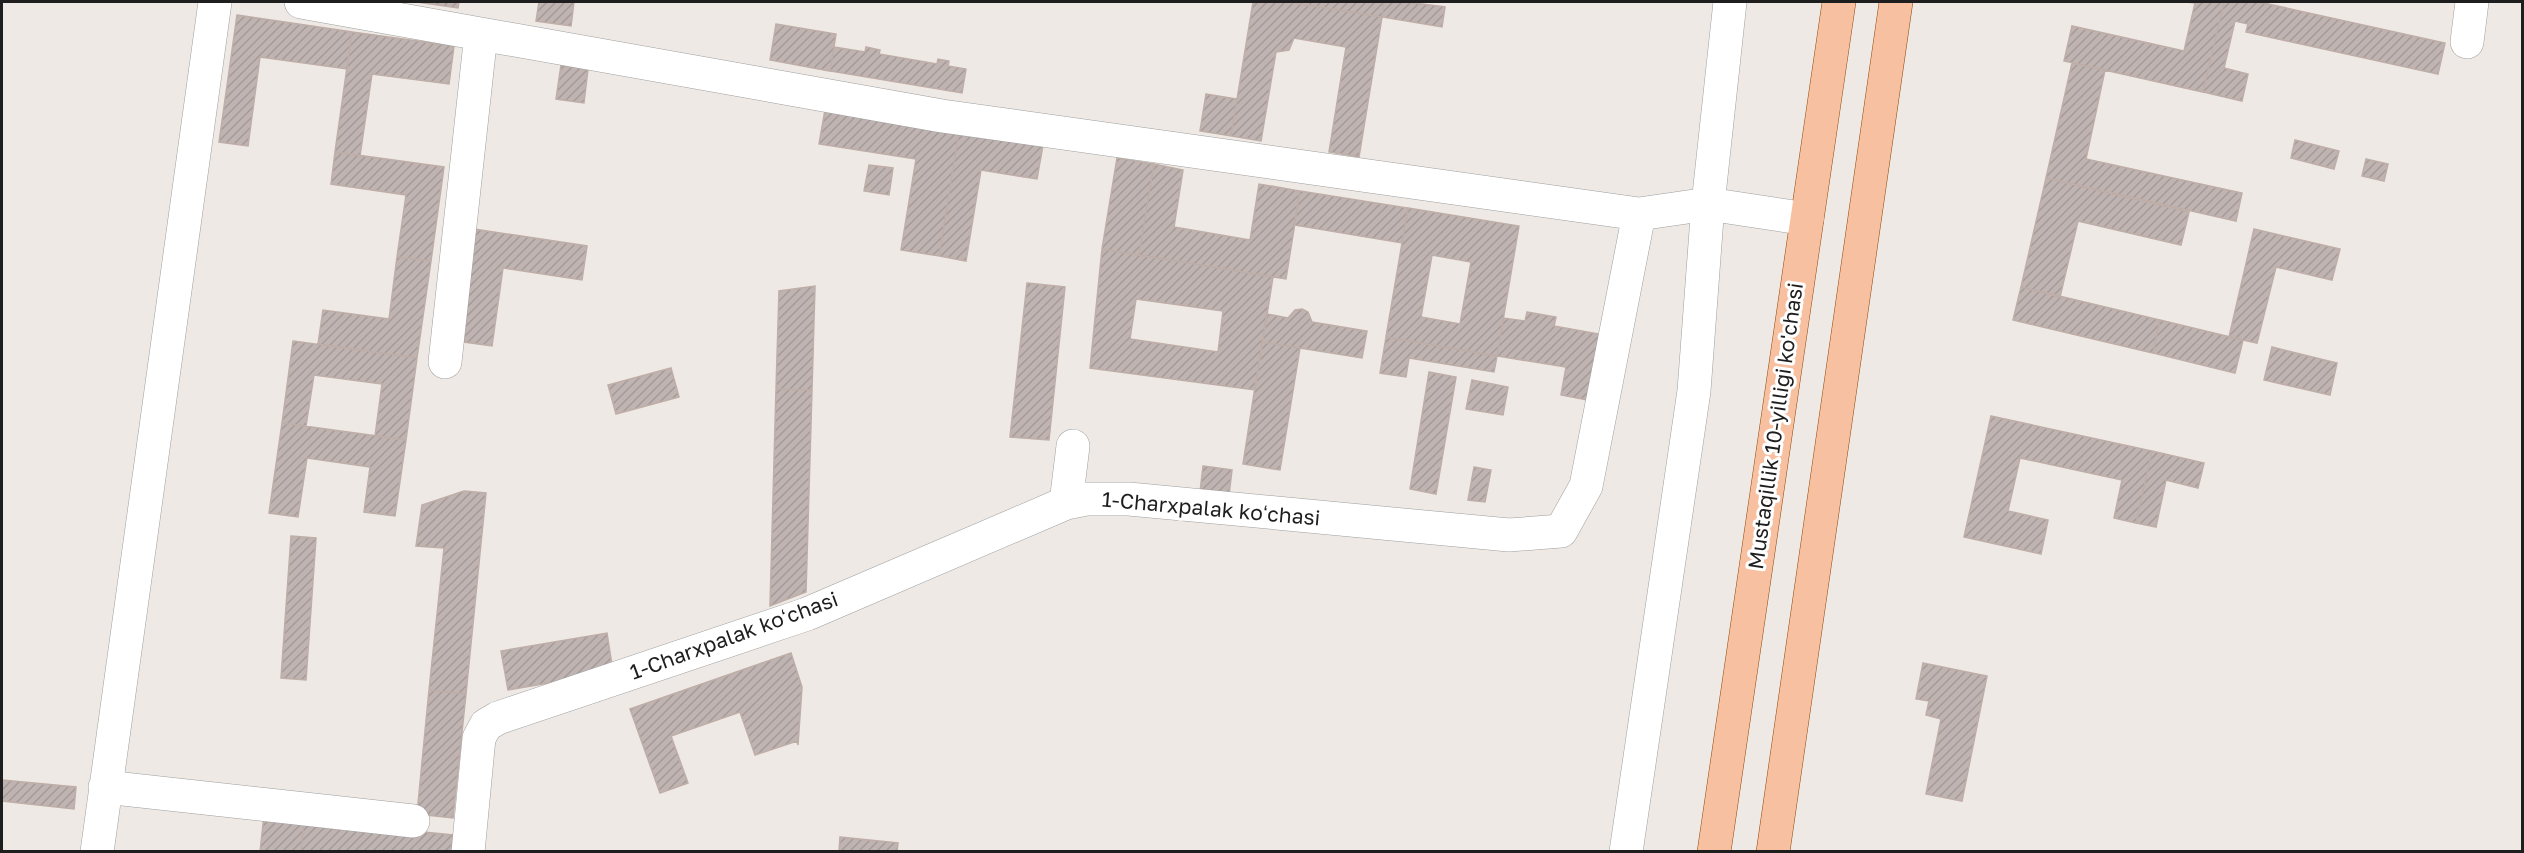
<svg xmlns="http://www.w3.org/2000/svg" width="2524" height="853" viewBox="0 0 2524 853" font-family="'Golos Text',sans-serif">
  <style>
    .building { fill: url(#building-hatch); stroke: #bfada7; stroke-width: 1.5; fill-rule: evenodd }
    .lines { fill: none; stroke-linecap: round; stroke-linejoin: round }
    .minor-casing { stroke: #9f9f9f; stroke-width: 34 }
    .major-casing { stroke: #904708; stroke-width: 34 }
    .minor { stroke: #fff; stroke-width: 33 }
    .major { stroke: #f7c0a1; stroke-width: 33 }
    .labels { text-anchor: middle; stroke-width: 6; stroke-linejoin: round; paint-order: stroke }
    .street-label { font-size: 21px; fill: #1e1e1e; stroke: #fff }
  </style>
  <defs>
    <pattern id="building-hatch" width="6" height="6" patternUnits="userSpaceOnUse" patternTransform="scale(1.5)"><rect width="6" height="6" fill="#bfb4b1"/><path d="M-1 1l2-2M0 6l6-6M5 7l2-2" fill="none" stroke="#a49a98"/></pattern>
  </defs>
  <rect width="100%" height="100%" fill="#eee9e4"/>
  <path class="building" d="M417 2H459L458 8Z
    M539 2H574L571 26 536 21Z
    M1253 2H1288L1382 17 1359 157 1329 152 1346 47 1294 38 1289 50 1276 52 1261 141 1231 136Z
    M1288 2H1384L1382 17Z
    M1384 2H1406L1445 7 1442 27 1382 17Z
    M2186 2H2224L2203 92 2064 61 2072 26 2184 51 2195 3Z
    M2224 2H2259L2445 43 2438 74 2246 32 2248 24 2235 21 2224 68 2248 74 2242 101 2203 92Z
    M237 15 352 32 347 69 260 57 248 146 219 142Z
    M776 24 836 34 830 71 770 60Z
    M352 32 454 46 449 84 372 74 360 156 335 152Z
    M834 47 865 52 866 47 880 50 879 54 937 64 938 59 949 61 948 66 966 69 962 93 830 71Z
    M2072 63 2105 70 2086 159 2242 193 2236 221 2046 178Z
    M561 65 588 69 584 103 556 99Z
    M1206 94 1237 99 1231 136 1200 131Z
    M825 110 959 131 939 256 901 250 916 159 819 144Z
    M959 131 1043 145 1037 179 981 170 966 261 939 256Z
    M2295 140 2339 151 2334 169 2291 158Z
    M335 152 444 167 431 261 397 257 406 195 331 184Z
    M1117 158 1154 164 1139 255 1102 249Z
    M2366 159 2388 164 2384 181 2362 176Z
    M1154 164 1183 170 1174 227 1250 240 1259 184 1300 191 1286 279 1139 255Z
    M869 165 893 168 889 195 864 191Z
    M2046 178 2189 212 2181 245 2078 221 2060 297 2021 287Z
    M1300 191 1408 208 1402 243 1294 225Z
    M1408 208 1519 226 1497 356 1386 337ZM1432 255 1471 262 1460 324 1421 317Z
    M474 229 587 246 582 280 503 268 492 346 457 341Z
    M2254 229 2340 249 2332 280 2276 267 2257 343 2229 337Z
    M1102 249 1273 277 1255 390 1090 368ZM1136 299 1223 311 1218 352 1130 339Z
    M397 257 431 261 417 358 318 344 323 310 389 319Z
    M1027 283 1065 287 1049 440 1010 437Z
    M815 286 812 390 776 389 779 291Z
    M2021 287 2160 320 2153 353 2013 320Z
    M1302 309 1308 312 1312 322 1367 331 1362 358 1262 342 1267 314 1288 318 1295 310Z
    M1527 312 1556 317 1554 326 1599 334 1588 400 1561 395 1566 367 1497 356 1503 318 1525 321Z
    M2160 320 2243 340 2235 373 2153 353Z
    M1386 337 1497 356 1494 372 1409 358 1406 377 1380 373Z
    M293 341 417 358 406 440 375 436 382 384 314 375 306 426 282 423Z
    M1262 342 1300 348 1280 470 1243 464Z
    M2272 347 2337 363 2330 395 2264 380Z
    M671 368 679 397 616 414 608 385Z
    M1429 372 1456 377 1436 494 1410 489Z
    M1472 380 1508 387 1503 415 1466 409Z
    M776 389 812 390 806 592 770 606Z
    M1991 416 2152 451 2136 523 2114 518 2122 480 2020 458 2008 511 2048 520 2041 554 1964 537Z
    M282 423 406 440 395 516 364 512 370 467 307 458 298 517 269 513Z
    M2152 451 2204 463 2198 488 2166 480 2156 527 2136 523Z
    M1203 466 1232 470 1229 495 1200 492Z
    M1474 467 1491 470 1485 502 1468 500Z
    M464 491 486 493 466 694 429 690 444 548 416 546 422 505Z
    M291 536 316 538 306 680 281 678Z
    M607 633 613 672 508 690 501 651Z
    M791 653 802 687 798 745 797 741 755 755 740 712 671 736 688 783 660 793 630 709Z
    M1923 663 1987 676 1962 801 1926 794 1941 719 1926 715 1929 701 1916 699Z
    M429 690 466 694 453 818 417 814Z
    M2 780 76 787 74 809 2 801Z
    M264 815 304 820 301 852H260Z
    M304 820 453 835 451 852H301Z
    M840 837 898 843 897 852H839Z"/>
  <g class="lines">
    <defs>
      <path id="minor" d="M301 2 942 116 1639 214 1708 204 1807 219
        M2467 42 2472 2
        M445 362 481 34
        M1066 503 1073 446
        M105 787 413 821
        M97 852 215 2
        M468 852 479 738 486 725 498 718 807 614 1066 503 1086 499H1129L1509 535 1561 531 1586 486 1639 214
        M1626 852 1694 391 1708 204 1730 2"/>
      <path id="major" d="M1714 852 1839 2
        M1773 852 1896 2"/>
    </defs>
    <use href="#minor" class="minor-casing"/>
    <use href="#major" class="major-casing"/>
    <use href="#minor" class="minor"/>
    <use href="#major" class="major"/>
  </g>
  <g class="labels">
    <g class="street-label">
      <text transform="translate(1776 426) rotate(-82)" y="7">Mustaqillik 10-yilligi ko'chasi</text>
      <text transform="translate(1211 509) rotate(5)" y="7">1-Charxpalak koʻchasi</text>
      <text transform="translate(734 636) rotate(-20)" y="7">1-Charxpalak koʻchasi</text>
    </g>
  </g>
  <rect width="2524" height="853" fill="none" stroke="#1e1e1e" stroke-width="6"/>
</svg>
